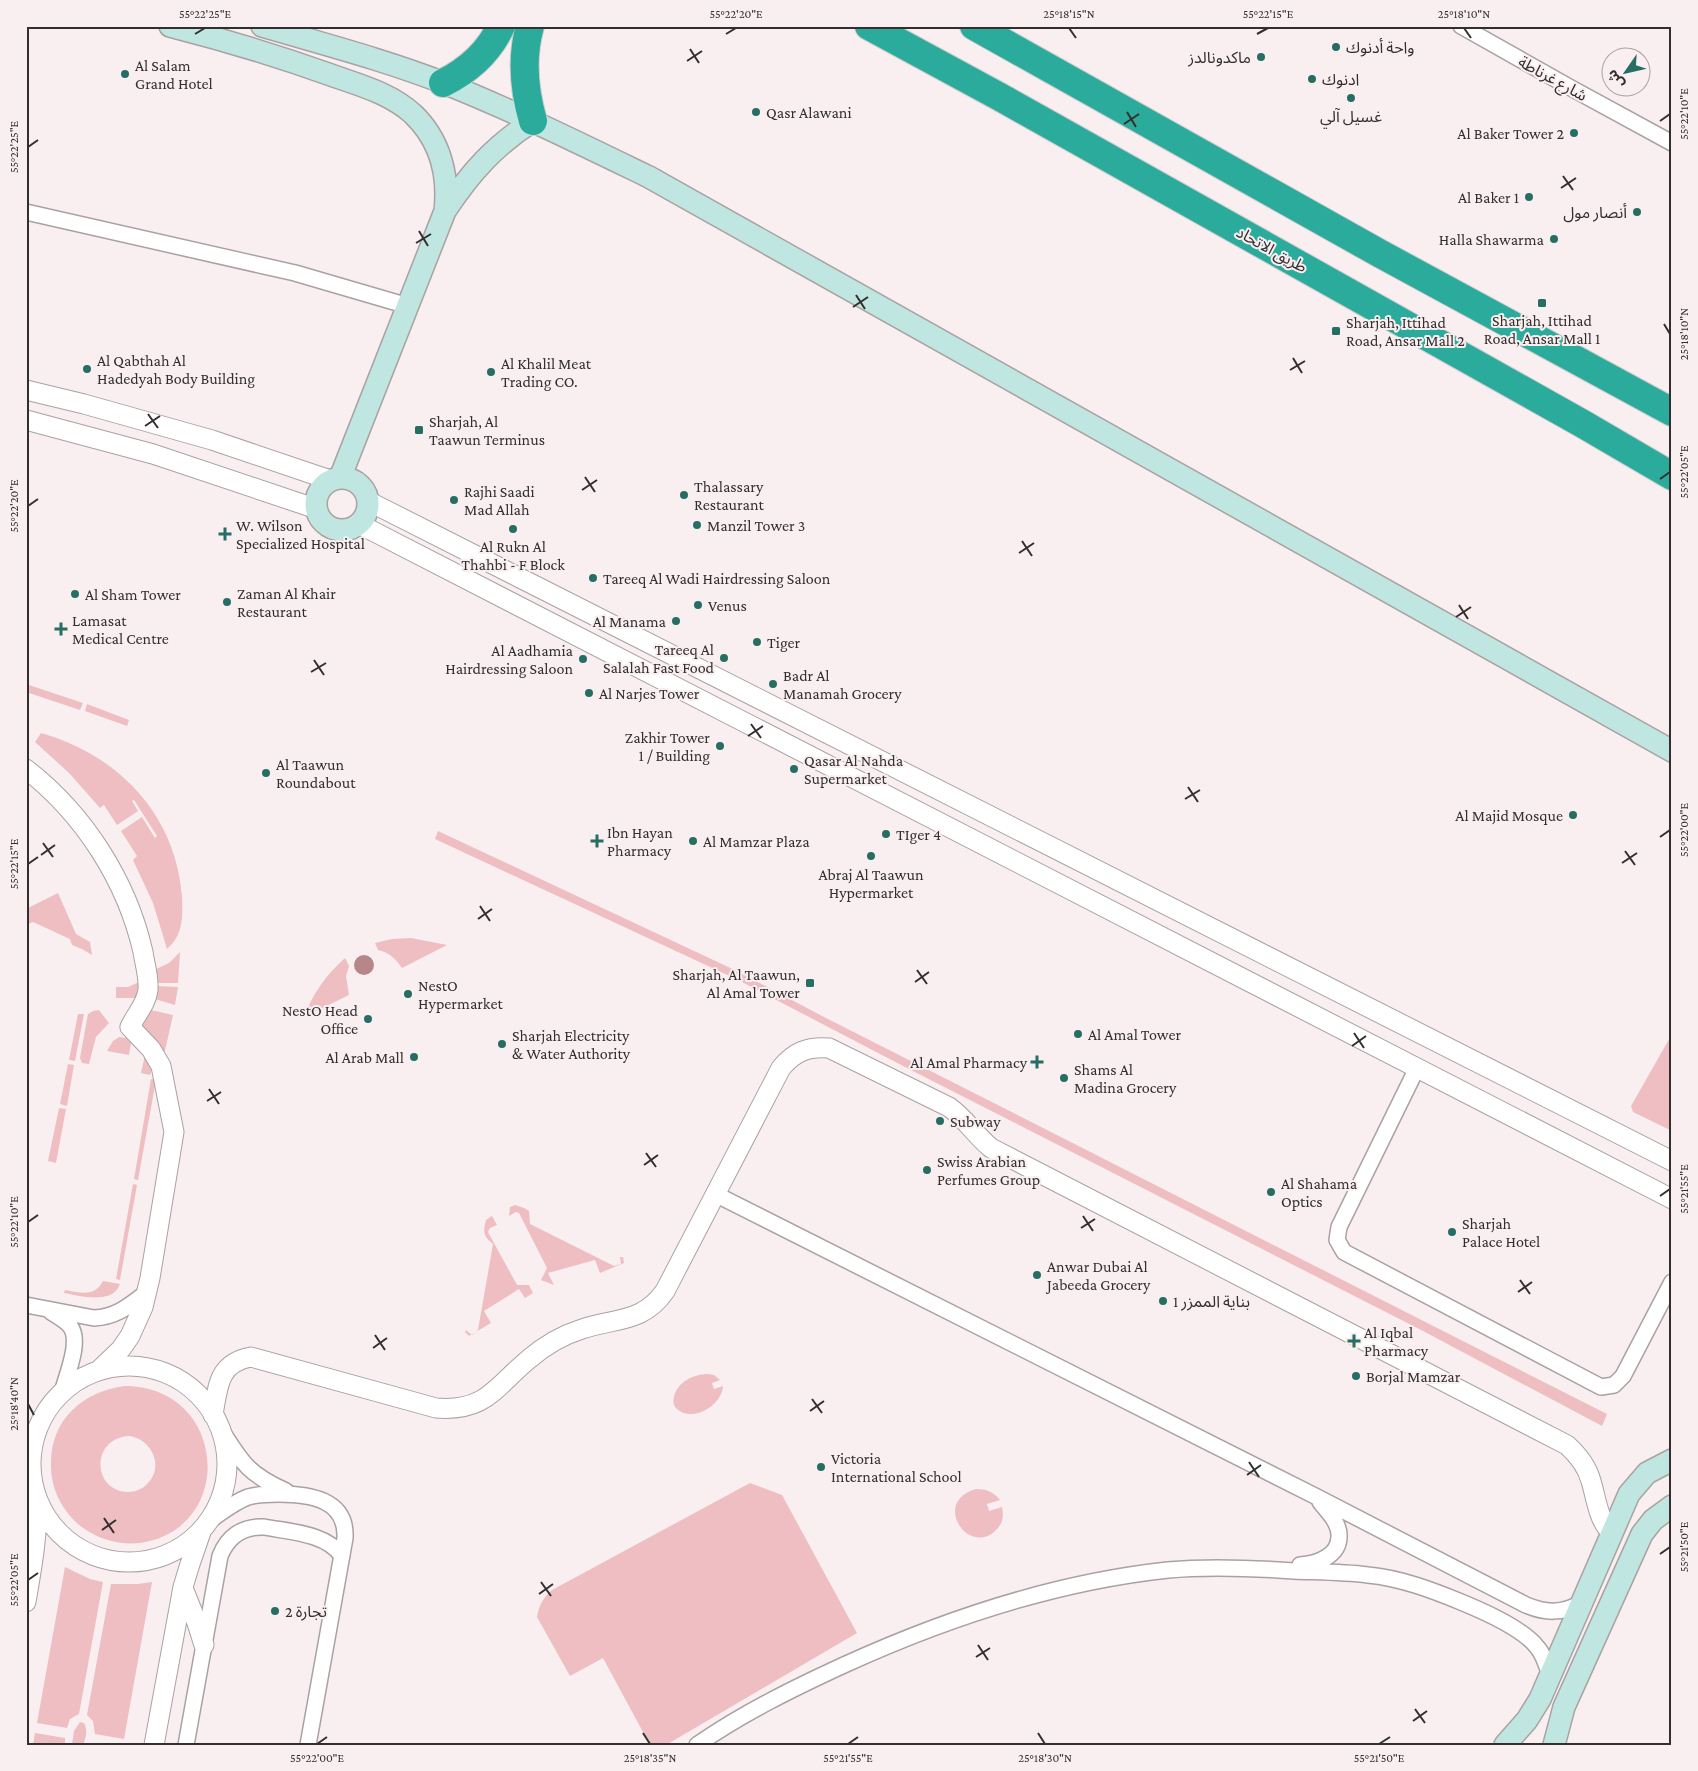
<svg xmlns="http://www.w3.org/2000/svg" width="1698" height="1771" viewBox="0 0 1698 1771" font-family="'Crimson Pro','Noto Sans Arabic',serif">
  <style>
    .green { fill: #eebec2; fill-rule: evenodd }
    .water { fill: #b78689 }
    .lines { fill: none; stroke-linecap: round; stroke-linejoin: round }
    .minor-casing { stroke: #aaa2a2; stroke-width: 18 }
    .tertiary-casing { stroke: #aaa2a2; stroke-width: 21 }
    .secondary-casing { stroke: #aaa2a2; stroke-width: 24 }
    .motorway-casing { stroke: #cecdcd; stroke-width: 30 }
    .minor { stroke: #fff; stroke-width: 15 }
    .tertiary { stroke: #fff; stroke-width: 19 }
    .secondary { stroke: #bfe6e1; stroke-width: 21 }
    .motorway { stroke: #2bab9b; stroke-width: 28 }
    .ticks { fill: none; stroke: #332f2f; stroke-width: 2 }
    .poi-dot { fill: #266d63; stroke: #f9eff0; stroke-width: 2 }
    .labels { text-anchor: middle; stroke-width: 4; stroke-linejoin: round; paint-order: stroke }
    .poi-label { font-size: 16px; fill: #332f2f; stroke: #f9eff0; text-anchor: start }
    .street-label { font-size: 16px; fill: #332f2f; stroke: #f9eff0 }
    .neatline { fill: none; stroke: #332f2f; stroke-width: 2 }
    .ticks-label { font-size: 12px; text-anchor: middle; fill: #332f2f }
  </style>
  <rect width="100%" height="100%" fill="#f9eff0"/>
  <path class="green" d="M26 684 83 703 80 710 26 692Z
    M87 704 129 720 127 726 85 711Z
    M41 733C118 755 176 814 182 897 183 917 183 935 167 949L153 903 133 860 137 856 121 831 142 817 155 838 157 836 134 800 132 801 138 811 117 825 104 805 100 808 69 773 35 742Z
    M438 831 739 972 824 1017 1607 1414 1602 1426 1423 1331 905 1067 736 979 435 839Z
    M58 893 76 934 90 942 92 955 82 949 72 945 70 939 33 922 26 925V909Z
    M411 938 447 945 402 968C396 959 389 952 378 950L375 943 392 939Z
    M180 952 178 983H156L154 970 169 963Z
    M345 958 349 966 346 976 349 995 304 1017C313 993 326 975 345 958Z
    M139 982 137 998H116V987H128Z
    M156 986 178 987 175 1005 155 999Z
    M99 1010 109 1023 96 1037 89 1064 82 1063 80 1058 88 1014 93 1011Z
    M151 1010 173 1015 164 1055 140 1026Z
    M78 1014H84L75 1061 69 1060Z
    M1672 1034V1131L1633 1112 1631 1106Z
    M119 1037 126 1038 131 1043 129 1055 107 1051 113 1041Z
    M145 1055 153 1067 150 1075 141 1073Z
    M68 1064 74 1065 67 1106 60 1104Z
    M151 1079 156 1080 138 1180 134 1179Z
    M59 1108 66 1109 56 1163 48 1161Z
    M133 1184 137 1185 120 1280 116 1279Z
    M515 1205 524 1208 529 1211 530 1224 614 1266 621 1264 620 1257H623L624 1263 600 1273 595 1260 548 1273 554 1285 541 1280 547 1268 519 1213 516 1212 509 1216 510 1207Z
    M492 1216 497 1225 490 1228 488 1232 517 1285H529L533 1293 525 1298 519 1289 484 1311 491 1323 469 1336 465 1332 466 1330 472 1335 478 1330 493 1244C483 1236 483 1232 486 1220Z
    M103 1281 120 1284C113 1305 79 1296 64 1293L65 1290C80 1293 95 1297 103 1281Z
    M707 1374 714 1375 720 1380 712 1383 714 1389 723 1386C722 1406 691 1424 676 1408 673 1405 673 1401 674 1397 678 1381 693 1375 707 1374Z
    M124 1386C228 1386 237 1529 140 1543 120 1545 100 1540 83 1528 63 1513 50 1489 51 1463 51 1420 82 1392 124 1386ZM130 1436C152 1440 164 1466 148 1483 143 1489 135 1492 128 1492 91 1491 91 1437 130 1436Z
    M750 1483 782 1495 857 1633 666 1745H650L603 1658 570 1676 537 1617C539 1605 543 1598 552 1590Z
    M976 1489C986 1489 994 1492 1000 1500L987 1504 989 1511 1002 1507C1004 1515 1003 1523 997 1529 970 1559 930 1502 976 1489Z
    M65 1567 90 1579 103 1582 79 1714 70 1719 67 1728 37 1723Z
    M152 1582 124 1739 95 1734 93 1721 87 1715 111 1584H138Z
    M80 1722 84 1723C88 1730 86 1738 83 1745H72L74 1731Z
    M35 1733 65 1738V1745H33Z"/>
  <path class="water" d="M354 965a10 10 0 1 1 20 0a10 10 0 1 1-20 0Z"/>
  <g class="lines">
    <defs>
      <path id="minor" d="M1461 26 1571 88 1672 143
        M26 212 295 273 408 306
        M1417 1068 1339 1227 1337 1240 1344 1252 1601 1387 1614 1385 1623 1376 1672 1282
        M715 1194 1315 1496 1526 1605C1545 1613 1562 1614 1581 1603
        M26 1305 94 1318C117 1317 130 1305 147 1292
        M51 1312C57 1316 65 1320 70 1326 82 1341 66 1376 62 1393
        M220 1428C242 1463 248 1474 286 1491
        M26 1434 38 1430
        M26 1482 35 1490
        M209 1521C221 1513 234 1502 248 1497 258 1494 268 1494 279 1494 309 1494 347 1499 345 1538L308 1745
        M1300 1565C1317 1564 1340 1556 1339 1535 1339 1522 1327 1511 1320 1502
        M186 1745 220 1556C228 1536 243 1526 264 1527 290 1532 326 1533 342 1556
        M697 1745C743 1713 794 1688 844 1665 947 1618 1056 1582 1168 1570 1211 1566 1252 1568 1294 1571 1319 1572 1343 1572 1368 1575 1400 1578 1432 1590 1461 1602 1483 1611 1523 1629 1537 1647 1544 1655 1547 1666 1550 1676"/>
      <path id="tertiary" d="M26 390 84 404 212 440 330 480
        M26 420 153 454 317 509
        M368 501 1672 1161
        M359 524 1672 1199
        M26 769C84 814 127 881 143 952 145 965 149 977 148 990 146 1005 136 1014 130 1027L151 1049 161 1066 174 1132 150 1278 143 1307 130 1336 121 1349 98 1371
        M31 1464a98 98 0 1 1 196 0a98 98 0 1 1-196 0Z
        M213 1415C218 1386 218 1363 251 1357L436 1408C486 1412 495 1387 529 1359 544 1346 563 1335 582 1329 615 1318 643 1323 665 1291L781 1068C794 1052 808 1046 829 1048L949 1107C965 1118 975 1135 991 1148L1567 1445C1578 1455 1587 1466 1591 1481 1596 1497 1598 1520 1611 1532
        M183 1588 197 1623 204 1645
        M26 1602C32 1567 38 1534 37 1499
        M154 1745 183 1587 190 1564 201 1532"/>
      <path id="secondary" d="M170 26C225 40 278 56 331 75 359 85 390 93 413 114 440 140 449 175 445 211
        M262 26C323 44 385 60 444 83 514 111 581 144 649 177L1672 751
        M340 478 445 211C470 173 494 146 533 121
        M316 504a26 26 0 1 1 52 0a26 26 0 1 1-52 0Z
        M1505 1745 1527 1720 1540 1699 1629 1494 1647 1473 1672 1460
        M1554 1745 1564 1707 1642 1534 1653 1520 1672 1506"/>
      <path id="motorway" d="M530 26C521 58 524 90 533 121
        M869 26 1000 97 1583 424 1672 476
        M974 26 1379 253 1672 412
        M443 83C469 70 489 52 501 26"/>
    </defs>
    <use href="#minor" class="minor-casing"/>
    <use href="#tertiary" class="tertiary-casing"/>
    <use href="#secondary" class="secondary-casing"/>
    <use href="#motorway" class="motorway-casing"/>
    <use href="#minor" class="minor"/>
    <use href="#tertiary" class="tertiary"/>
    <use href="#secondary" class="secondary"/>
    <use href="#motorway" class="motorway"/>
  </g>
  <path class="ticks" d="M1069 28 1076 38M1464 28 1471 38M195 34 205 28M726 34 736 28M1257 34 1268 28M690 49 699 63M687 61 702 51M1127 112 1136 127M1660 121 1670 114M1124 124 1139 114M28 147 38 140M1563 176 1573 190M1561 188 1576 178M419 231 428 246M416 243 431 234M856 295 865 309M853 307 868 297M1664 324 1670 334M1293 358 1302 373M1290 370 1305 361M148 414 158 428M145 426 160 416M585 477 595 492M1660 479 1670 472M582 490 597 480M28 506 38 499M1022 541 1032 556M1019 553 1034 543M1459 605 1468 619M1456 617 1471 607M314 660 324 675M311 672 326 663M751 724 761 738M748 736 763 726M1188 787 1198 802M1185 799 1200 790M1660 837 1670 830M43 843 53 857M1625 851 1635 865M41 855 55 845M1622 863 1637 853M28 864 38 857M480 906 490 921M478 919 492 909M917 970 927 984M915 982 929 972M1354 1033 1364 1048M1352 1046 1366 1036M209 1089 219 1104M207 1101 221 1092M646 1153 656 1167M644 1165 658 1155M1660 1196 1670 1189M1083 1216 1093 1231M28 1222 38 1215M1081 1228 1095 1219M1520 1280 1530 1294M1518 1292 1532 1282M375 1335 385 1350M373 1348 387 1338M812 1399 822 1413M28 1404 34 1415M810 1411 824 1401M1249 1462 1259 1477M1247 1475 1261 1465M104 1518 114 1533M102 1530 116 1520M1660 1554 1670 1547M28 1580 38 1573M541 1582 551 1596M539 1594 553 1584M978 1645 988 1660M976 1657 990 1648M1415 1709 1425 1723M1413 1721 1427 1711M643 1733 650 1744M1038 1733 1045 1744M317 1744 327 1737M848 1744 858 1737M1379 1744 1390 1737"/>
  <g class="poi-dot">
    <circle cx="1336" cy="47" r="5"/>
    <circle cx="1261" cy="57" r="5"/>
    <circle cx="125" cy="74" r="5"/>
    <circle cx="1312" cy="79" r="5"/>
    <circle cx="1351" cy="98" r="5"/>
    <circle cx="756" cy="112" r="5"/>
    <circle cx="1574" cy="133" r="5"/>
    <circle cx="1529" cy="197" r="5"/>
    <circle cx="1637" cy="212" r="5"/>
    <circle cx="1554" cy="239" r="5"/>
    <rect x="1537" y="298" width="10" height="10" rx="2.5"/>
    <rect x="1331" y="326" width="10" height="10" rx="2.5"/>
    <circle cx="87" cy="369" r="5"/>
    <circle cx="491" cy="372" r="5"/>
    <rect x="414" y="425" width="10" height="10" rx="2.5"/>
    <circle cx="684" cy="495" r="5"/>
    <circle cx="454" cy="500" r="5"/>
    <circle cx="697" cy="525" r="5"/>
    <circle cx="513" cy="529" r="5"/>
    <path d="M222.5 526.5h5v5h5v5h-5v5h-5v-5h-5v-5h5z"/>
    <circle cx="593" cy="578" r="5"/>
    <circle cx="75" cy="594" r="5"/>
    <circle cx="227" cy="602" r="5"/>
    <circle cx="698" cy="605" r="5"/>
    <circle cx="676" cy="621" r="5"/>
    <path d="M58.5 621.5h5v5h5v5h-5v5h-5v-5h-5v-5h5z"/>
    <circle cx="757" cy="642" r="5"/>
    <circle cx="724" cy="658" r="5"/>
    <circle cx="583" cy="659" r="5"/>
    <circle cx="773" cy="684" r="5"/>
    <circle cx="589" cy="693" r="5"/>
    <circle cx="720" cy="746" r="5"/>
    <circle cx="794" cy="769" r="5"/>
    <circle cx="266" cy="773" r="5"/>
    <circle cx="1573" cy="815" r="5"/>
    <circle cx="886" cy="834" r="5"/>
    <path d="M594.5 833.5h5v5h5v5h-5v5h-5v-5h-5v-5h5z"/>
    <circle cx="693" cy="841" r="5"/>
    <circle cx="871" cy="856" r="5"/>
    <rect x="805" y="978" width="10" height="10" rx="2.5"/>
    <circle cx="408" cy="994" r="5"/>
    <circle cx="368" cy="1019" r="5"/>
    <circle cx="1078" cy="1034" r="5"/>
    <circle cx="502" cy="1044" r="5"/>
    <circle cx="414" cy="1057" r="5"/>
    <path d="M1034.5 1054.5h5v5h5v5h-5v5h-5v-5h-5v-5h5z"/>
    <circle cx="1064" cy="1078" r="5"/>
    <circle cx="940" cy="1121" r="5"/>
    <circle cx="927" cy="1170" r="5"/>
    <circle cx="1271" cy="1192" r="5"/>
    <circle cx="1452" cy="1232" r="5"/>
    <circle cx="1037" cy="1275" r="5"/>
    <circle cx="1163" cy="1301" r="5"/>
    <path d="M1351.5 1333.5h5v5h5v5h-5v5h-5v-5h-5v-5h5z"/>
    <circle cx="1356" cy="1376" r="5"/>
    <circle cx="821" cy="1467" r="5"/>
    <circle cx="275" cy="1611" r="5"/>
  </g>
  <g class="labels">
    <g class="poi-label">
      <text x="1346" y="53">واحة أدنوك</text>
      <text x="1251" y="63" text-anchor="end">ماكدونالدز</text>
      <text x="135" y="71">Al Salam<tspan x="135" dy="18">Grand Hotel</tspan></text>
      <text x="1322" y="85">ادنوك</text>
      <text x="766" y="118">Qasr Alawani</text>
      <text x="1351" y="122" text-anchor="middle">غسيل آلي</text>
      <text x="1564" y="139" text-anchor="end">Al Baker Tower 2</text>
      <text x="1519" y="203" text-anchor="end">Al Baker 1</text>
      <text x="1627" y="218" text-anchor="end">أنصار مول</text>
      <text x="1544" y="245" text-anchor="end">Halla Shawarma</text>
      <text x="1542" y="326" text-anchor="middle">Sharjah, Ittihad<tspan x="1542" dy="18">Road, Ansar Mall 1</tspan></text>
      <text x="1346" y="328">Sharjah, Ittihad<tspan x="1346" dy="18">Road, Ansar Mall 2</tspan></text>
      <text x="97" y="366">Al Qabthah Al<tspan x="97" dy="18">Hadedyah Body Building</tspan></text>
      <text x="501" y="369">Al Khalil Meat<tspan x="501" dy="18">Trading CO.</tspan></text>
      <text x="429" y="427">Sharjah, Al<tspan x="429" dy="18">Taawun Terminus</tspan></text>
      <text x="694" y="492">Thalassary<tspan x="694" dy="18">Restaurant</tspan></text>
      <text x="464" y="497">Rajhi Saadi<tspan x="464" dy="18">Mad Allah</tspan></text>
      <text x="236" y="531">W. Wilson<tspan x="236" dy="18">Specialized Hospital</tspan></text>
      <text x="707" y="531">Manzil Tower 3</text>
      <text x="513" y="552" text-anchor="middle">Al Rukn Al<tspan x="513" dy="18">Thahbi - F Block</tspan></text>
      <text x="603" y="584">Tareeq Al Wadi Hairdressing Saloon</text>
      <text x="237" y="599">Zaman Al Khair<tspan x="237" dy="18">Restaurant</tspan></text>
      <text x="85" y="600">Al Sham Tower</text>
      <text x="708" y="611">Venus</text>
      <text x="72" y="626">Lamasat<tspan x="72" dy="18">Medical Centre</tspan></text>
      <text x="666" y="627" text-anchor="end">Al Manama</text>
      <text x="767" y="648">Tiger</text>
      <text x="714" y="655" text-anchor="end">Tareeq Al<tspan x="714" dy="18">Salalah Fast Food</tspan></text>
      <text x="573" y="656" text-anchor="end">Al Aadhamia<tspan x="573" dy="18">Hairdressing Saloon</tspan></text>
      <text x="783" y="681">Badr Al<tspan x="783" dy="18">Manamah Grocery</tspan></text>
      <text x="599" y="699">Al Narjes Tower</text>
      <text x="710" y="743" text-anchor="end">Zakhir Tower<tspan x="710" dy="18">1 / Building</tspan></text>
      <text x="804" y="766">Qasar Al Nahda<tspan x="804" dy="18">Supermarket</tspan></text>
      <text x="276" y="770">Al Taawun<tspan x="276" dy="18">Roundabout</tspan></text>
      <text x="1563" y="821" text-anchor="end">Al Majid Mosque</text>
      <text x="607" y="838">Ibn Hayan<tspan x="607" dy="18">Pharmacy</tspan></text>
      <text x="896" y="840">TIger 4</text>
      <text x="703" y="847">Al Mamzar Plaza</text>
      <text x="871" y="880" text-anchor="middle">Abraj Al Taawun<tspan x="871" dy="18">Hypermarket</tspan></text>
      <text x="800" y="980" text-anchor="end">Sharjah, Al Taawun,<tspan x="800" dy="18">Al Amal Tower</tspan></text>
      <text x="418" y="991">NestO<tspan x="418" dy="18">Hypermarket</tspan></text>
      <text x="358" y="1016" text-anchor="end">NestO Head<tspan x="358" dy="18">Office</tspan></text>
      <text x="1088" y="1040">Al Amal Tower</text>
      <text x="512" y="1041">Sharjah Electricity<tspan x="512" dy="18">&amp; Water Authority</tspan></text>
      <text x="404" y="1063" text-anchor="end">Al Arab Mall</text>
      <text x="1027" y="1068" text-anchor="end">Al Amal Pharmacy</text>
      <text x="1074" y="1075">Shams Al<tspan x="1074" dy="18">Madina Grocery</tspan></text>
      <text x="950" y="1127">Subway</text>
      <text x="937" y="1167">Swiss Arabian<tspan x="937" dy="18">Perfumes Group</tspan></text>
      <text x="1281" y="1189">Al Shahama<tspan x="1281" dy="18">Optics</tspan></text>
      <text x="1462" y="1229">Sharjah<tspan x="1462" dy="18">Palace Hotel</tspan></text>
      <text x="1047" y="1272">Anwar Dubai Al<tspan x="1047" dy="18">Jabeeda Grocery</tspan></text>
      <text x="1173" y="1307">بناية الممزر 1</text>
      <text x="1364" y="1338">Al Iqbal<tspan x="1364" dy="18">Pharmacy</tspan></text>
      <text x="1366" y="1382">Borjal Mamzar</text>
      <text x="831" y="1464">Victoria<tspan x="831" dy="18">International School</tspan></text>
      <text x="285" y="1617">تجارة 2</text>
    </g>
    <g class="street-label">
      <text transform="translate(1553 78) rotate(29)" y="6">شارع غرناطة</text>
      <text transform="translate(1272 249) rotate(29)" y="6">طريق الاتحاد</text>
    </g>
  </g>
  <rect width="1698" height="1771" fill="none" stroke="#f9eff0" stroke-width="55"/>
  <g transform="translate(1626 72) rotate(236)"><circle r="24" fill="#f9eff0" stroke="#aaa2a3"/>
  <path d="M0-4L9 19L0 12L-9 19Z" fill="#266d63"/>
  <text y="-8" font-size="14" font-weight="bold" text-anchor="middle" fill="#332f2f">ش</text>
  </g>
  <rect x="28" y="28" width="1642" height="1716" class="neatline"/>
  <g class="ticks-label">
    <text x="205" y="18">55°22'25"E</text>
    <text x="736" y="18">55°22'20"E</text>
    <text x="1069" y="18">25°18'15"N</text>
    <text x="1268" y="18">55°22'15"E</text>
    <text x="1464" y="18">25°18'10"N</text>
    <text transform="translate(1684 114) rotate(-90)" y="4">55°22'10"E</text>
    <text transform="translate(14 147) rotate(-90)" y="4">55°22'25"E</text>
    <text transform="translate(1684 334) rotate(-90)" y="4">25°18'10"N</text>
    <text transform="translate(1684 472) rotate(-90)" y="4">55°22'05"E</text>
    <text transform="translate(14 506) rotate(-90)" y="4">55°22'20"E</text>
    <text transform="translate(1684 830) rotate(-90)" y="4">55°22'00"E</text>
    <text transform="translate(14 864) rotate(-90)" y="4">55°22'15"E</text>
    <text transform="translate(1684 1189) rotate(-90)" y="4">55°21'55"E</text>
    <text transform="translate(14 1222) rotate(-90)" y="4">55°22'10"E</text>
    <text transform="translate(14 1404) rotate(-90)" y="4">25°18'40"N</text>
    <text transform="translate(1684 1547) rotate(-90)" y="4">55°21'50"E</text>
    <text transform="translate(14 1580) rotate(-90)" y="4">55°22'05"E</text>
    <text x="317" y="1762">55°22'00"E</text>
    <text x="650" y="1762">25°18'35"N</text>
    <text x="848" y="1762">55°21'55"E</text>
    <text x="1045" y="1762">25°18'30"N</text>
    <text x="1379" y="1762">55°21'50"E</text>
  </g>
</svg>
